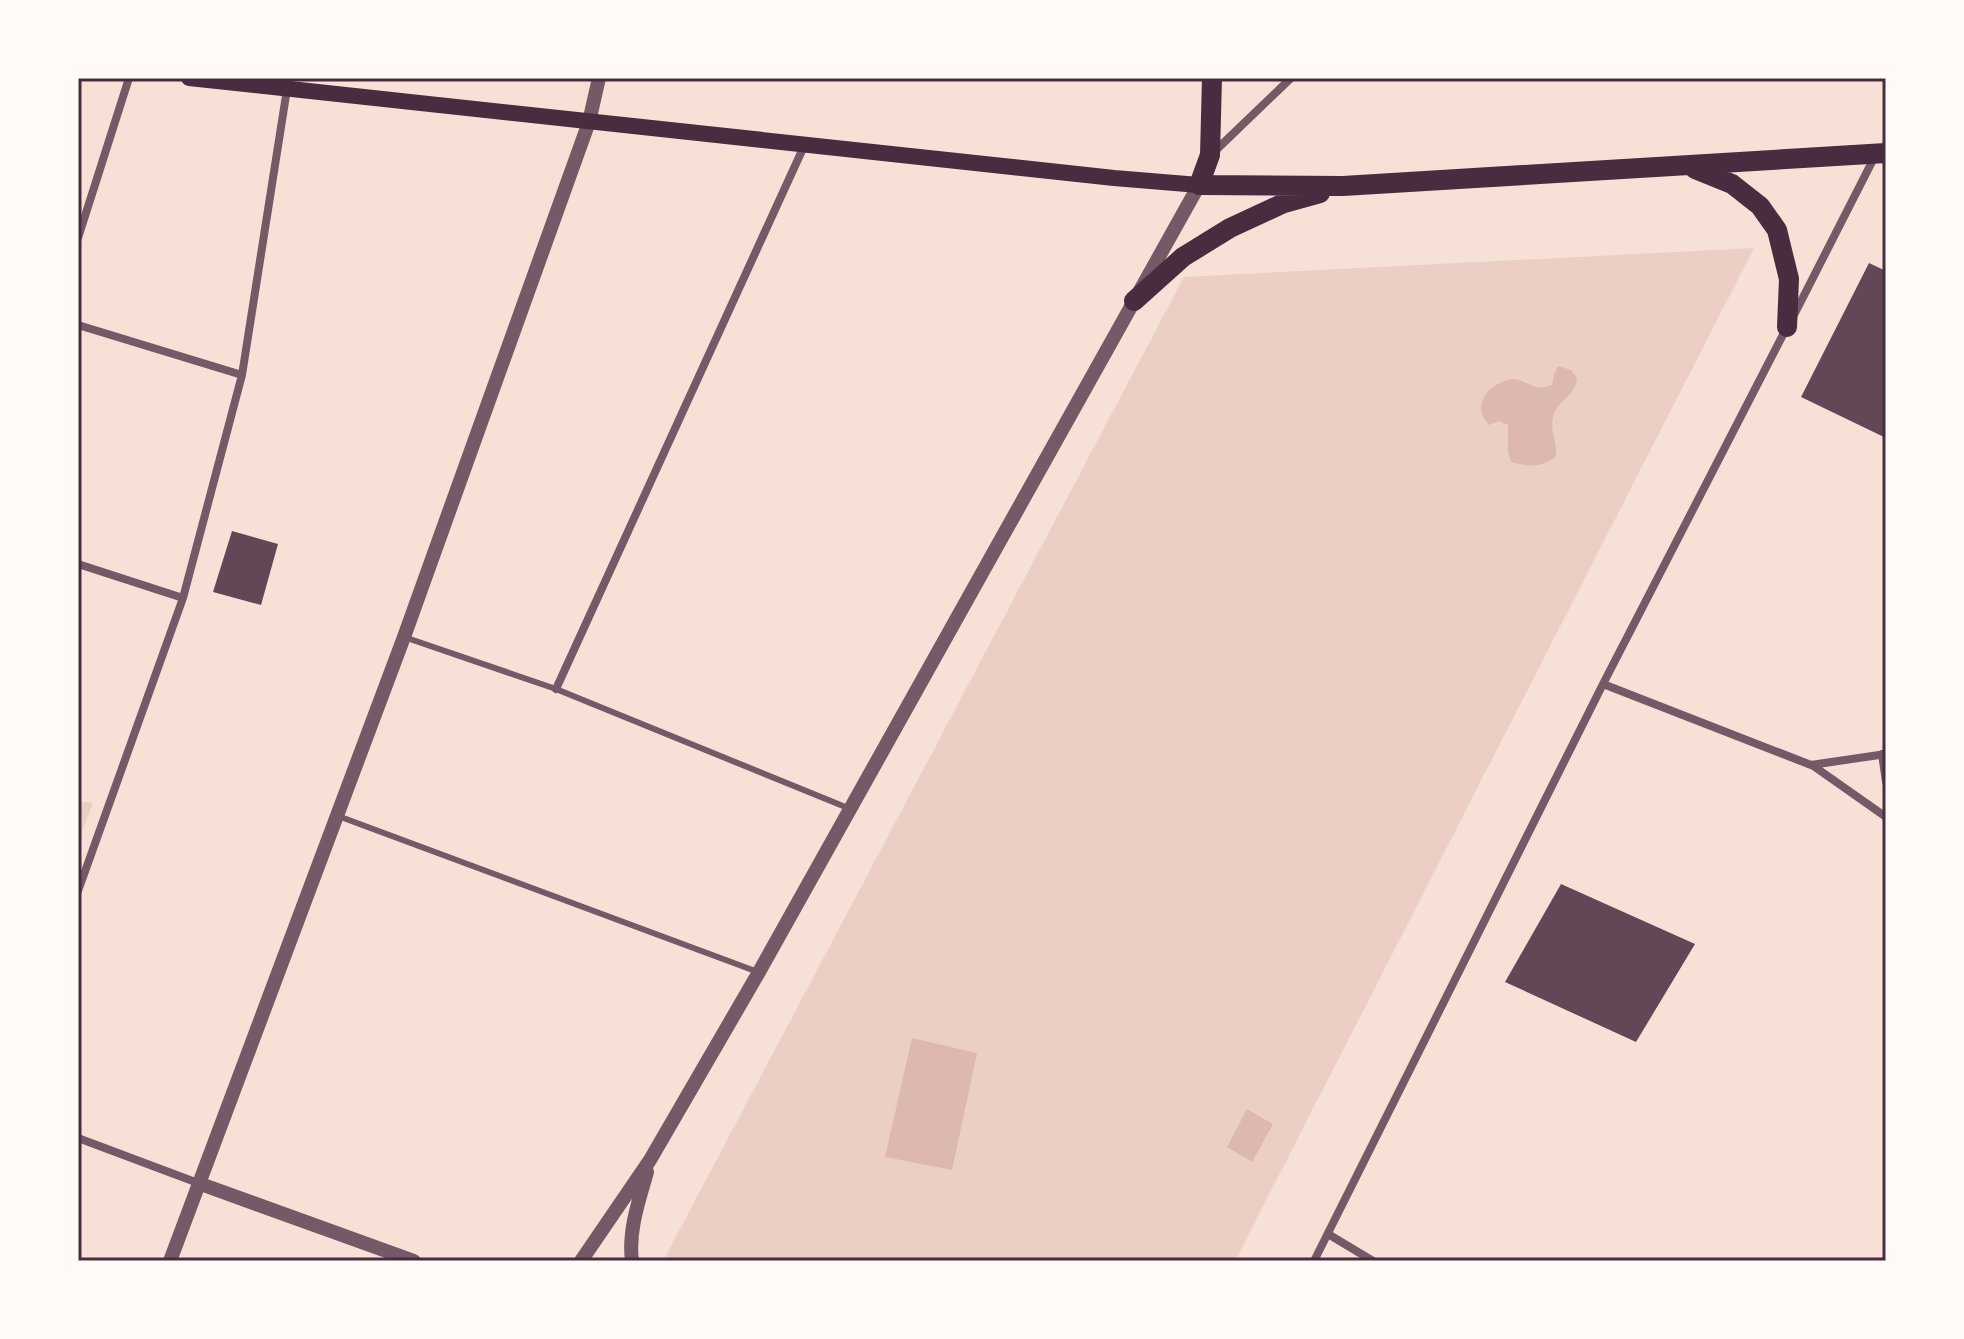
<svg xmlns="http://www.w3.org/2000/svg" width="1964" height="1339" viewBox="0 0 1964 1339" font-family="Montserrat,sans-serif">
  <style>
    .green { fill: #ebcfc5 }
    .water { fill: #dcb8b0 }
    .building { fill: #644757 }
    .lines { fill: none; stroke-linecap: round; stroke-linejoin: round }
    .service { stroke: #755966; stroke-width: 6 }
    .minor { stroke: #755966; stroke-width: 8 }
    .tertiary { stroke: #755966; stroke-width: 14 }
    .secondary { stroke: #4a2c40; stroke-width: 16 }
    .primary { stroke: #4a2c40; stroke-width: 20 }
    .neatline { fill: none; stroke: #4a2c40; stroke-width: 3 }
  </style>
  <rect width="100%" height="100%" fill="#f7e1d7"/>
  <path class="green" d="M1754 248 1235 1261H663L1184 277Z
    M78 801 93 803 78 842Z"/>
  <path class="water" d="M1558 366 1571 370 1577 378C1576 396 1557 400 1553 417 1550 430 1557 444 1556 457 1538 468 1532 467 1511 462L1508 452V425L1499 421 1489 425C1481 415 1478 409 1484 397 1488 390 1491 388 1498 384 1525 369 1526 395 1552 385L1554 375Z
    M912 1038 977 1053 952 1170 885 1157Z
    M1247 1109 1273 1124 1252 1162 1227 1147Z"/>
  <path class="building" d="M1869 263 1886 271V438L1801 397Z
    M232 531 278 544 261 605 213 592Z
    M1561 884 1695 944 1636 1042 1505 982Z"/>
  <g class="lines">
    <path class="service" d="M404 637 556 689 848 808
      M338 816 758 972"/>
    <path class="minor" d="M1214 152 1291 78
      M78 238 129 78
      M1794 315 1875 156
      M78 325 242 375
      M78 564 183 598
      M1603 684 1811 765 1886 754
      M556 689 805 144
      M1882 754 1886 782
      M1812 765 1886 817
      M78 891 183 598 242 375 287 89
      M78 1138 198 1183
      M1328 1234 1373 1261
      M1314 1261 1603 684 1787 327"/>
    <path class="tertiary" d="M198 1183 414 1261
      M170 1261 404 637 589 122 599 78
      M581 1261 650 1160 759 972 1199 185
      M632 1261C628 1231 639 1200 647 1172"/>
    <path class="secondary" d="M189 78 1114 178 1199 185"/>
    <path class="primary" d="M1212 78 1210 155 1199 185 1343 186 1886 153
      M1695 169 1732 184 1760 206 1777 230 1789 279 1787 327
      M1134 301 1183 257 1230 228 1284 203 1320 193"/>
  </g>
  <rect width="1964" height="1339" fill="none" stroke="#fffaf5" stroke-width="160"/>
  <rect x="80" y="80" width="1804" height="1179" class="neatline"/>
</svg>
